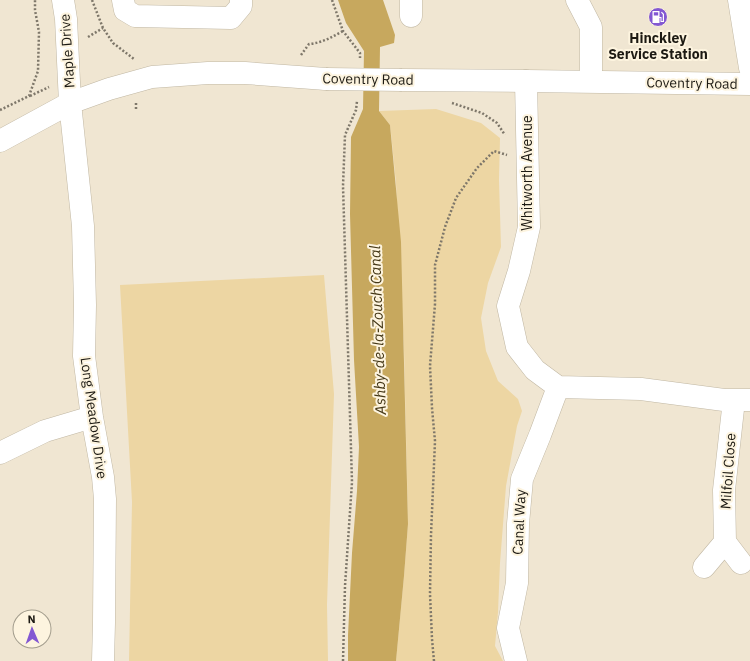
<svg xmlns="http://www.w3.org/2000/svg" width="750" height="661" viewBox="0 0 750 661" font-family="'IBM Plex Sans',sans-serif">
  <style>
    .green { fill: #edd6a3 }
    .water { fill: #c7a85e }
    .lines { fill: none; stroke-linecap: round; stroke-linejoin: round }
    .minor-casing { stroke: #c0b7a3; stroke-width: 23 }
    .major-casing { stroke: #c0b7a3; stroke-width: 23 }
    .path { stroke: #7e776a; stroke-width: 2.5; stroke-dasharray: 2 2; stroke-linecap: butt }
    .minor { stroke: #fff; stroke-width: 22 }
    .major { stroke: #fff; stroke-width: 22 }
    .major-bridge-casing { stroke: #c0b7a3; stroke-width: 23; stroke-linecap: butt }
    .major-bridge { stroke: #fff; stroke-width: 22 }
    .labels { text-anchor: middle; stroke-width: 4; stroke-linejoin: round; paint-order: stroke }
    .poi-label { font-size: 14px; font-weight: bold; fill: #1d1a13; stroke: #fdf4df }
    .street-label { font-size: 14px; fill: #1d1a13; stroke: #fdf4df }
    .water-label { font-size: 15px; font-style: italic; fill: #453817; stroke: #fdf4df }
  </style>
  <rect width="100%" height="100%" fill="#f0e6d2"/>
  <path class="green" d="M436 109 481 123 500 138 499 180 501 247 488 283 481 318 486 351 498 381 518 399 522 411 517 426 506 486 500 563 498 612 495 646 503 661H396L404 576 408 524 404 350 396 183 391 133 390 125 379 111Z
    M324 275 334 394 327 605 328 661H129L132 502 120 285Z"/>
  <path class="water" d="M338 0H383L395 35 394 43 380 47 379 111 390 125 401 242 408 524 404 576 396 661H348V635L352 553 357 491 359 447 354 360 350 214 351 137 363 109 364 51 346 23Z"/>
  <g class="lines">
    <defs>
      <path id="minor" d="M63 0 66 19 70 103 83 226 85 305 84 356 92 417 103 477 105 499 104 623 103 661
        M123 0 125 10 135 16 231 18 241 6V0
        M411 0V16
        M577 0 591 27V81
        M739 0 750 68
        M526 81 529 227 519 271 508 306 517 347 535 370 558 387 641 389 724 400H750
        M0 453 45 431 92 417
        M725 542 741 563
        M704 567 725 542 724 490 734 400
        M516 661 508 628 517 583 518 524 522 479 540 435 558 387"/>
      <path id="major" d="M402 80 526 81 750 84
        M0 141 70 103 109 89 152 77 208 73H245L326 79"/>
    </defs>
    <use href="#minor" class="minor-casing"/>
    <use href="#major" class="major-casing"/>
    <path class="path" d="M92 0 103 28 113 43 134 59
      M332 0 343 31 360 53V58
      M88 37 103 28
      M301 55 309 44C322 43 332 37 343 31
      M30 96 49 87
      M136 103V111
      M452 103 482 113 497 123 505 135
      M0 110 29 96 38 71 39 32 35 10V0
      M343 661 345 586 352 482 343 186 345 135 356 110 357 101
      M434 661 432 639 430 594 431 535 435 441 432 408 430 366 435 304V265L445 227 456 198 477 168 494 151 507 155"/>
    <use href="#minor" class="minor"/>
    <use href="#major" class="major"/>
    <defs>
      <path id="major-bridge" d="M326 79 402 80"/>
    </defs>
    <use href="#major-bridge" class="major-bridge-casing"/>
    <use href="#major-bridge" class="major-bridge"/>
  </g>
  <defs>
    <symbol id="fuel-disc" viewBox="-11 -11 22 22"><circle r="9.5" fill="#8358d2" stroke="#fdf4df"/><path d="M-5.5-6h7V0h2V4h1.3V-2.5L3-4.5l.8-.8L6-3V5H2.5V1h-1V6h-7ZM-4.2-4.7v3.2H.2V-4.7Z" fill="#fff"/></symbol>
  </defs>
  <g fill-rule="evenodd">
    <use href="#fuel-disc" x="647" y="6" width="22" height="22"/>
  </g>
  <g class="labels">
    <g class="poi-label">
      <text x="658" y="43">Hinckley<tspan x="658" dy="16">Service Station</tspan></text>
    </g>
    <g class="street-label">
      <text transform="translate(67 51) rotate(-94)" y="5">Maple Drive</text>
      <text transform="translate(368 79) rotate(1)" y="5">Coventry Road</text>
      <text transform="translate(692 83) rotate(1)" y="5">Coventry Road</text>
      <text transform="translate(527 173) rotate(-90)" y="5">Whitworth Avenue</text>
      <text transform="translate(94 418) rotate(82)" y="5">Long Meadow Drive</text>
      <text transform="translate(728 471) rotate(-86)" y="5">Milfoil Close</text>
      <text transform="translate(519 522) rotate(-87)" y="5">Canal Way</text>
    </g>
    <g class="water-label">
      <text transform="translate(378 330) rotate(-92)" y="5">Ashby-de-la-Zouch Canal</text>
    </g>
  </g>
  <g transform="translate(32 629) rotate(358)"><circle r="19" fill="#fdf4df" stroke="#a39d8d"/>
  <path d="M0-3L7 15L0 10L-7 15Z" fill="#8358d2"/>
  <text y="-6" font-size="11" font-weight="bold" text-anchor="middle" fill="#1d1a13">N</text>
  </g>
</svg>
